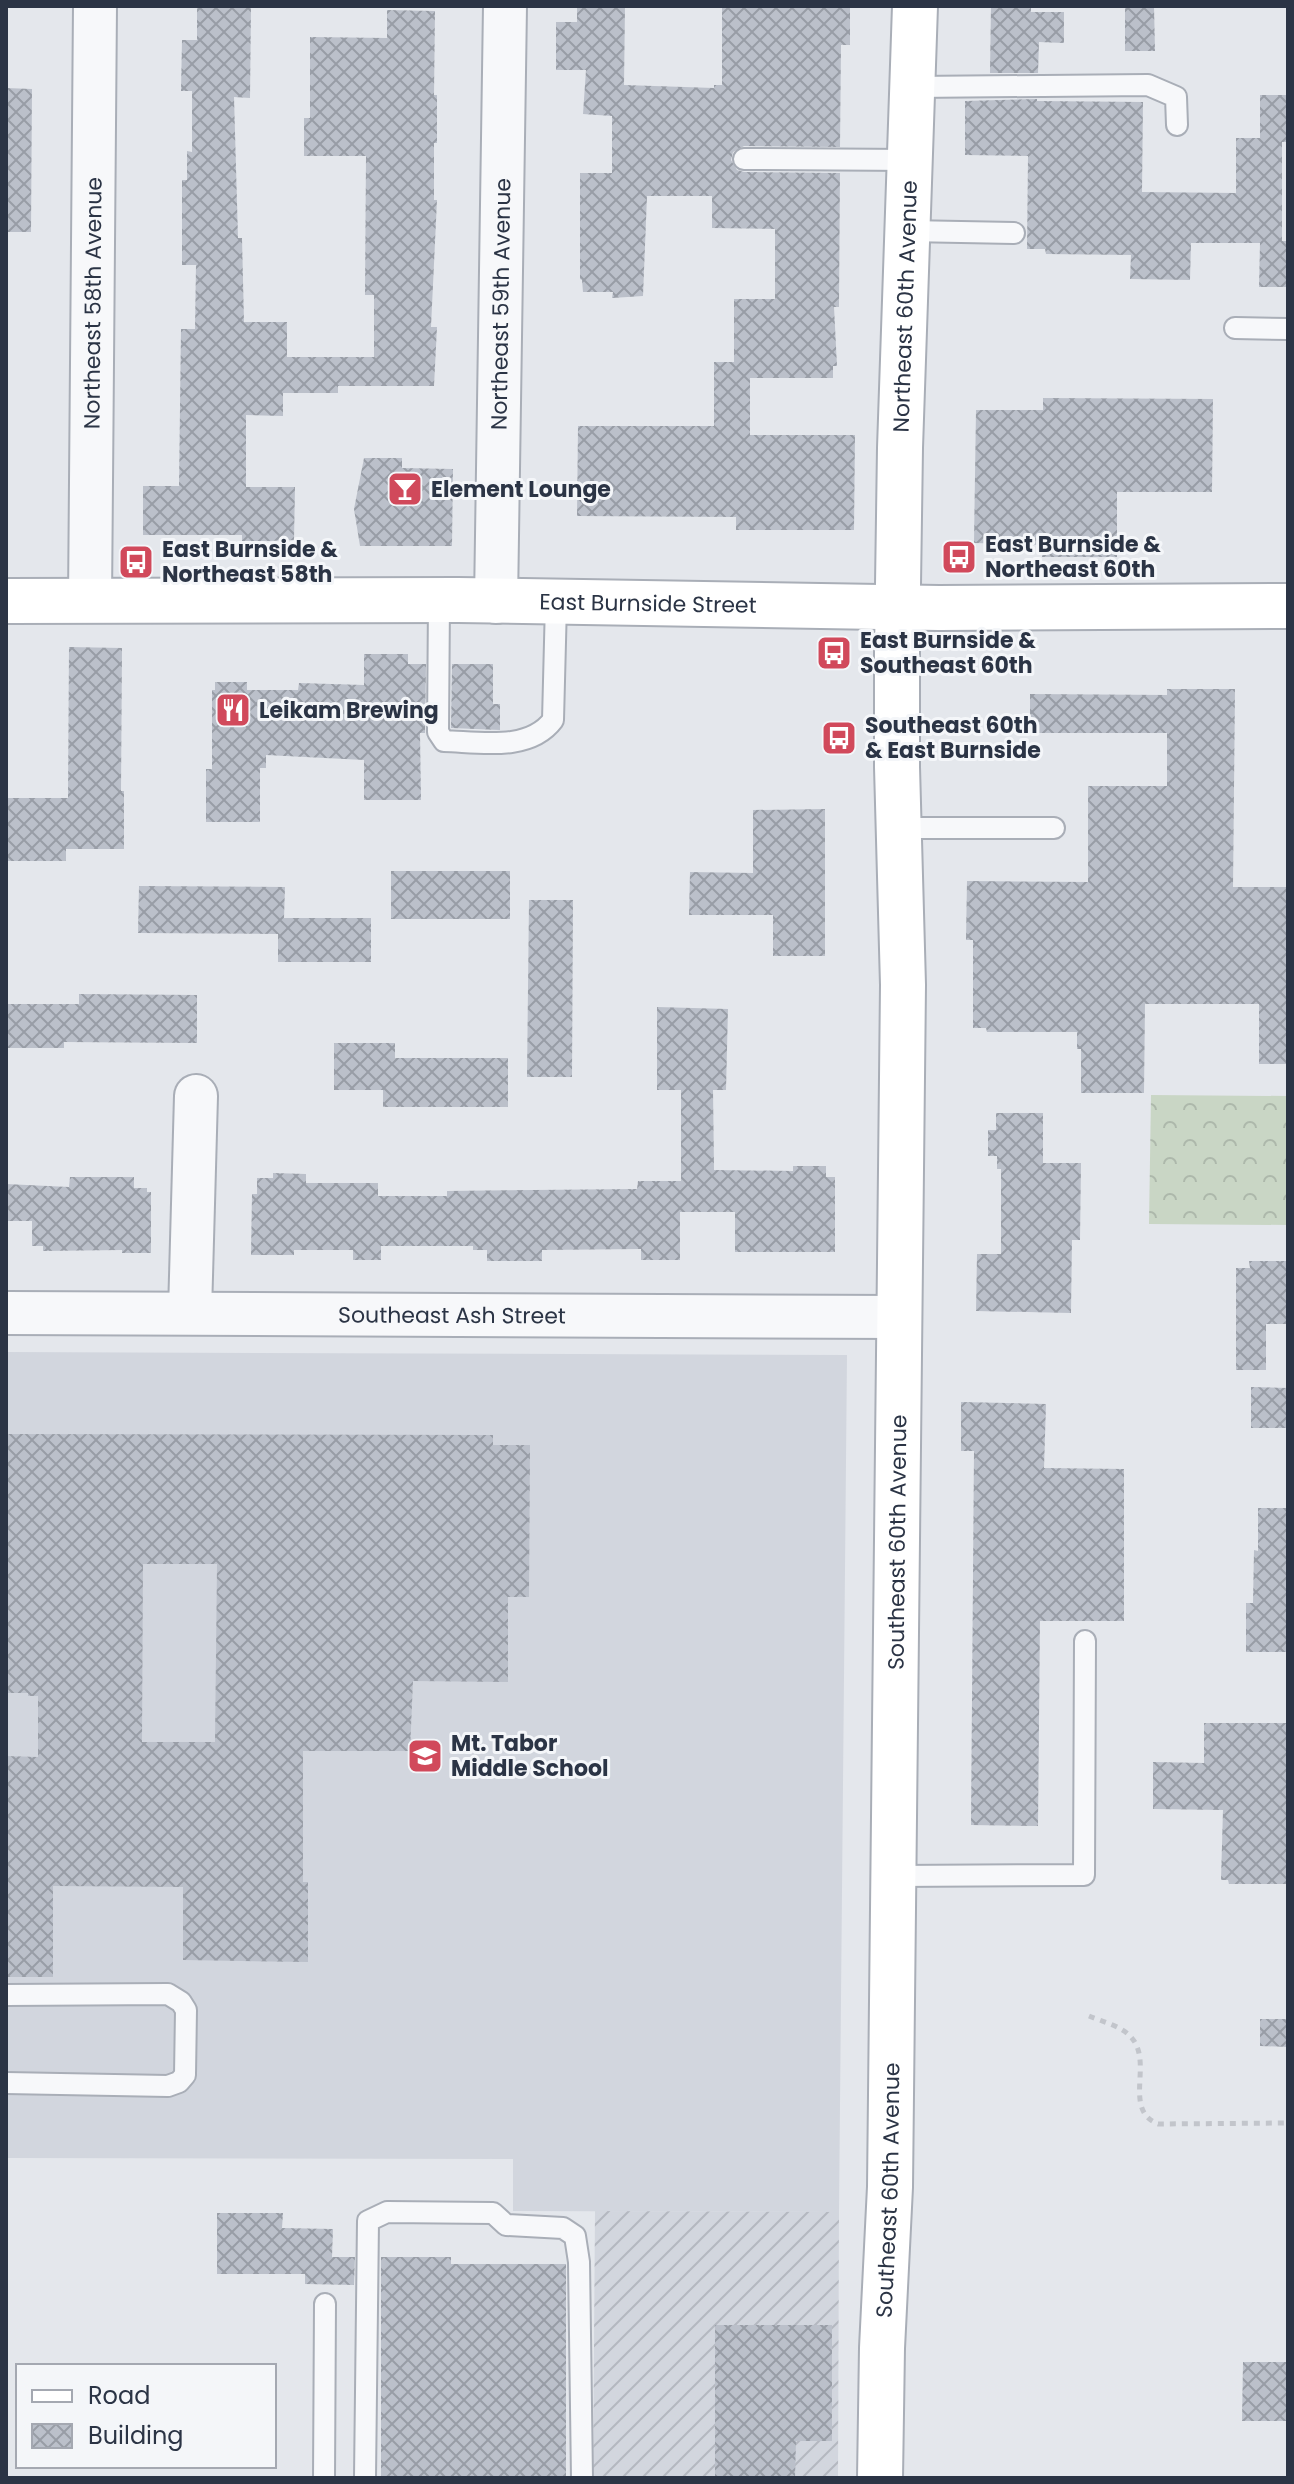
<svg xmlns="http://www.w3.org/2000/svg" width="1294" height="2484" viewBox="0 0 1294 2484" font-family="Poppins,sans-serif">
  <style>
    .built { fill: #d2d6de }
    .industrial { fill: url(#industrial-furrows) }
    .forest { fill: url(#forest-crowns) }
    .building { fill: url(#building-cross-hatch); fill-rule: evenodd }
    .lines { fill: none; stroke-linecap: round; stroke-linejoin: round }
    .lane-casing { stroke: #a9aeb7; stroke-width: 24 }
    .street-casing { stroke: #a9aeb7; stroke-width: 46 }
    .secondary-casing { stroke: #a9aeb7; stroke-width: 48 }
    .path { stroke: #c2c5cb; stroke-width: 5; stroke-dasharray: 6 6; stroke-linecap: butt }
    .lane { stroke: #f7f8fa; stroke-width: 20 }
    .street { stroke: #f7f8fa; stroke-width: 42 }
    .secondary { stroke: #fff; stroke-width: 44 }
    .labels { text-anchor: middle; stroke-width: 6; stroke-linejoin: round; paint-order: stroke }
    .street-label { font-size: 22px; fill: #2b3445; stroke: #f4f6f9 }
    .poi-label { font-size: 22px; font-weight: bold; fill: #2b3445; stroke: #f4f6f9; text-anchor: start }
  </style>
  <defs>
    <pattern id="industrial-furrows" width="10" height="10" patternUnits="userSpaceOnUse" patternTransform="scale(2)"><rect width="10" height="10" fill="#d2d6de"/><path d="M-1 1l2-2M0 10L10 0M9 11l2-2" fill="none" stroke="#b4b8c0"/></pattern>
    <pattern id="forest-crowns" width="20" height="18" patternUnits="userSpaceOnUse" patternTransform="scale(2)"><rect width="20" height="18" fill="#c9d6c5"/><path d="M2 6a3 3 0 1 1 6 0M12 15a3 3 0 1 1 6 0" fill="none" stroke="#adb8ab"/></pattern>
    <pattern id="building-cross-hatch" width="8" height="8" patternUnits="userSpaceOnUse" patternTransform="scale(2)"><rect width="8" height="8" fill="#bbc0ca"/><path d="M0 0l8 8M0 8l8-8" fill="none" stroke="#989da6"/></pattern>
  </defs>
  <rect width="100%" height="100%" fill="#e4e7ec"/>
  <path class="built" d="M6 1352 847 1355 839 2212 513 2211V2159L6 2158Z"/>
  <path class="industrial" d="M595 2211 839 2212 838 2478H593Z"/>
  <path class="forest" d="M1151 1095 1288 1096V1225L1149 1224Z"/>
  <path class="building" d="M197 6H251L250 98 234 97 238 238H242L244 322H287V357H374V295H365L366 156H304V118H310V37L387 38V10L435 11 434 95H437V143H434V200H437L431 327H437L434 386H338V393H283V416L246 415V487H295L294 540 242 542V535H143V486H179L181 329H195L196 265H182V180H187V151L192 152V91H181L182 40H197Z
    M577 6H625L624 85 714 88V85H722V6H850V45H841L840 147 744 146 733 152 731 160 737 170 744 172 840 173 839 307H834L837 366H833V378H750V435H855L854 530H736V517L577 516 578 426H714V362H734V299H775V229L712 228V196H647L643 296 612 298 613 292H583L582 280 580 279V173H612V116L583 114 586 70H556V22H577Z
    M991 6H1031V12H1064V43L1039 42 1038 73H990Z
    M1125 6H1154L1155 51H1125Z
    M6 88 32 89 31 232H6Z
    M1260 95H1288V142H1282V241H1288V287H1259L1260 243H1191L1190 280 1130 279 1131 255 1046 254 1045 249H1027L1028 156 965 155V101L1037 99V101L1143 102 1142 192 1236 193V138H1260Z
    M1043 398 1213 399 1212 492H1117V557H1042V545L974 543 976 410H1043Z
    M364 458H402V468L453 469 452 546H360L354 509Z
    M69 647 122 648 121 791H124V849H66V861H6V798H68Z
    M364 654H408V664H426L425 733H420L421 800H364V760L266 755V768H260V822H206V769H212V690H215V682H247V690H298L299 683 364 685Z
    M452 664H493V704H500V730L451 728Z
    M1167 689H1235L1233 887H1288V1064H1259V1004H1145L1144 1093H1081V1049H1077V1032H987L986 1028H973V940H966L967 881 1088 882V786H1167V733H1030V694L1167 695Z
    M825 809V956H773V915H689L690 872 753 873V810Z
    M391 871H510V919H391Z
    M139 886 285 887 284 918H371V962H278V934L138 933Z
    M529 900H573L572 1077H527Z
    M79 994 197 995V1043L64 1042V1048H6V1004H79Z
    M657 1007 728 1009 726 1090H713L714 1170 793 1171V1166H826V1177H835V1252H735V1212H680V1260H641V1249L542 1250V1261H487V1250H473V1246H381V1260H353V1250H294V1255H251L252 1194H257V1178H273V1173L306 1174V1183H378V1196H447V1191L637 1189 638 1181H681V1090H657Z
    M334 1043H395V1058H508V1107H383V1090H334Z
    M996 1113H1043V1163H1081L1080 1240H1072L1071 1313 976 1311 977 1254H1001V1169H997V1156H988V1130H996Z
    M70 1177H134V1188H147V1192H151V1253H122V1250L43 1251V1246H32V1221H6V1184L69 1187Z
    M1249 1261H1288V1324H1266V1370H1236V1268H1250Z
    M1251 1387 1288 1388V1428H1251Z
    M961 1402 1046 1404 1044 1468 1124 1469V1621H1040L1038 1826 971 1825 974 1451H961Z
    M6 1434 493 1435V1445H530L529 1597H508V1682L413 1681 410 1751H303V1882H308V1962L183 1960V1887L53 1886V1977H6V1756L38 1757V1696H28V1693H6ZM143 1564H217L215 1742H142Z
    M1258 1508H1288V1652H1246V1603H1253L1254 1550 1258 1551Z
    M1204 1723H1288V1884H1229L1228 1880H1221L1223 1810 1153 1809V1762L1204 1763Z
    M1260 2019H1288V2047L1260 2046Z
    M217 2213H283L282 2228 333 2229 332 2257H355L354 2285 305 2284V2274H217Z
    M381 2257H451V2264H566V2478H381Z
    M715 2325H832V2441H796L795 2478H715Z
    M1243 2362H1288V2421H1242Z"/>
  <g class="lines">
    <defs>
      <path id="lane" d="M914 87 1148 85 1176 97 1177 125
        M744 159 911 160
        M908 231 1014 233
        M1235 328 1288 329
        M439 600 438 732 444 741C479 742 529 752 553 720L556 603
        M899 828H1054
        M894 1876 1084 1875 1085 1641
        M6 1995 168 1994 181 2002 186 2010 185 2075 179 2082 168 2086 6 2083
        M324 2478 325 2304
        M365 2478 368 2221 387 2212 493 2213 506 2225 563 2228 575 2236 579 2262 582 2478"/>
      <g id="street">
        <path id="s1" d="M90 601 95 6"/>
        <path id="s2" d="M496 602 505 6"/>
        <path d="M190 1312 196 1096"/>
        <path id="s3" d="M6 1313 900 1317"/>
      </g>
      <g id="secondary">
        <path id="s4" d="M6 601 458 600 939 608 1288 606"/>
        <path id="s5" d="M880 2478 882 2348 890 2187 903 985 897 767V653L900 448 915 6"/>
      </g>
    </defs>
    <use href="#lane" class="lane-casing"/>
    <use href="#street" class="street-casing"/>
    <use href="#secondary" class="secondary-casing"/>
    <path class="path" d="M1089 2016C1101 2021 1120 2026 1129 2035 1156 2060 1121 2109 1158 2124L1288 2123"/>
    <use href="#lane" class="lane"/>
    <use href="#street" class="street"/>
    <use href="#secondary" class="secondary"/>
  </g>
  <defs>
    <symbol id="bar-square" viewBox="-11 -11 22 22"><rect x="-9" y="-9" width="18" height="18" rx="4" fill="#d1495b" stroke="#f4f6f9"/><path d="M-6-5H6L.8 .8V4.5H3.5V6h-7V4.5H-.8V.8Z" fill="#fff"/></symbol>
    <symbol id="bus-square" viewBox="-11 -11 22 22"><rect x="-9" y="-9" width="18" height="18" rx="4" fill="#d1495b" stroke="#f4f6f9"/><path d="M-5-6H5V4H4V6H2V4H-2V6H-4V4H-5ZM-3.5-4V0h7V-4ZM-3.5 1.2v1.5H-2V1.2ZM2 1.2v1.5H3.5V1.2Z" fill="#fff"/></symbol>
    <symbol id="restaurant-square" viewBox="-11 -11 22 22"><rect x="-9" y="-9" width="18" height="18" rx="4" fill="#d1495b" stroke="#f4f6f9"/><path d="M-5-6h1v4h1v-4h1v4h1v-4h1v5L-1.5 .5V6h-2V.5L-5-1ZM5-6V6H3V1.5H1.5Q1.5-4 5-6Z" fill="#fff"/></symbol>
    <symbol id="school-square" viewBox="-11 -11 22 22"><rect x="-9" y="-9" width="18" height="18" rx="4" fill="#d1495b" stroke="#f4f6f9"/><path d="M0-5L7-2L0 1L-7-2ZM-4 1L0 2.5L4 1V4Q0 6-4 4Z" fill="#fff"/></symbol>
  </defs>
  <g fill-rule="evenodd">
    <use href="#bar-square" x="385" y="469" width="40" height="40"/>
    <use href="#bus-square" x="939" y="537" width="40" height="40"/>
    <use href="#bus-square" x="116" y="542" width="40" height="40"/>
    <use href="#bus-square" x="814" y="633" width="40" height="40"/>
    <use href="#restaurant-square" x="213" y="690" width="40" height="40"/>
    <use href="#bus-square" x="819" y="718" width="40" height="40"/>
    <use href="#school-square" x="405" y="1736" width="40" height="40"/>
  </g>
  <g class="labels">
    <g class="street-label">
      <text dy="8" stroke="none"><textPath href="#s1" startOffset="298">Northeast 58th Avenue</textPath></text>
      <text dy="8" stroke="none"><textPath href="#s2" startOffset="298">Northeast 59th Avenue</textPath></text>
      <text dy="8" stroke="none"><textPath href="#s5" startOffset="2172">Northeast 60th Avenue</textPath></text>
      <text dy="8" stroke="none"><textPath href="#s4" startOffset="642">East Burnside Street</textPath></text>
      <text dy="8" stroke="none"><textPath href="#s3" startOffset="446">Southeast Ash Street</textPath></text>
      <text dy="8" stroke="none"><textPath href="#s5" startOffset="936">Southeast 60th Avenue</textPath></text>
      <text dy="8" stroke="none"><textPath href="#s5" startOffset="288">Southeast 60th Avenue</textPath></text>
    </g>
    <g class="poi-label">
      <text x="431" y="497">Element Lounge</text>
      <text x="985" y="552">East Burnside &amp;<tspan x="985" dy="25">Northeast 60th</tspan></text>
      <text x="162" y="557">East Burnside &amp;<tspan x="162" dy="25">Northeast 58th</tspan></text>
      <text x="860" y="648">East Burnside &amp;<tspan x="860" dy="25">Southeast 60th</tspan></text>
      <text x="259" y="718">Leikam Brewing</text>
      <text x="865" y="733">Southeast 60th<tspan x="865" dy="25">&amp; East Burnside</tspan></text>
      <text x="451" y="1751">Mt. Tabor<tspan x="451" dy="25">Middle School</tspan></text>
    </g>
  </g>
  <rect width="1294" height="2484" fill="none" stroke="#2b3445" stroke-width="16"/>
  <rect x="16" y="2364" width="260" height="104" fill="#f4f6f9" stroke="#a4a8b1" stroke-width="2"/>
  <rect x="32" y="2390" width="40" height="12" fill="#ffffff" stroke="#a4a8b1" stroke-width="2"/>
  <text x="88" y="2404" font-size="24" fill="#2b3445">Road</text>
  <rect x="32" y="2424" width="40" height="24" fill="url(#building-cross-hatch)" stroke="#a4a8b1" stroke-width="2"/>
  <text x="88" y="2444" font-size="24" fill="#2b3445">Building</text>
</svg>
